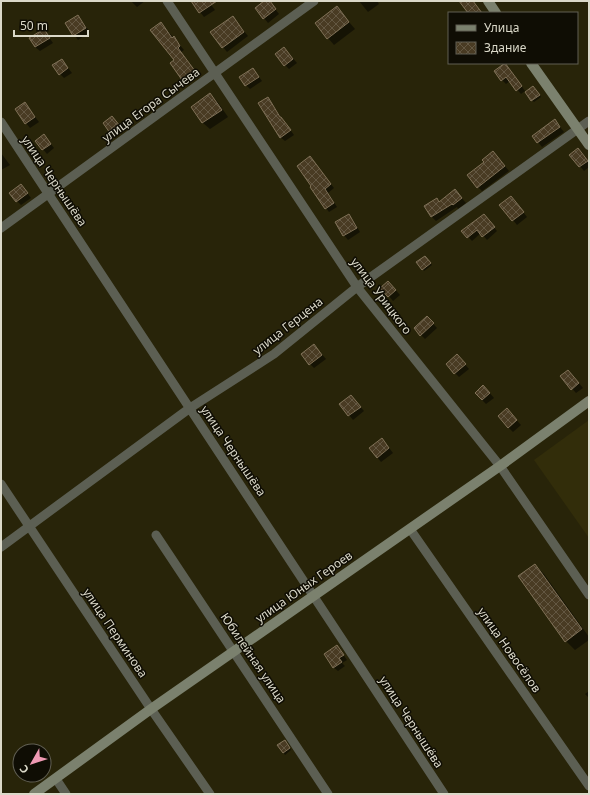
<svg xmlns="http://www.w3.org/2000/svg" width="590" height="795" viewBox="0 0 590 795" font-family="'Noto Sans',sans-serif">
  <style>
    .built { fill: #322d0a }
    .shadow { fill: #0007 }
    .building { fill: url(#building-cross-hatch); stroke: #807157 }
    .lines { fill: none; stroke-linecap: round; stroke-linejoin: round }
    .street { stroke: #5c5f53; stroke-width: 9 }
    .secondary { stroke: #7b816e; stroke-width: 10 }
    .labels { text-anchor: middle; stroke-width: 3; stroke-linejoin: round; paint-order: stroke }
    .street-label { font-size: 12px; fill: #dbd9c9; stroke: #0f0d04 }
  </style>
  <defs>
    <pattern id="building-cross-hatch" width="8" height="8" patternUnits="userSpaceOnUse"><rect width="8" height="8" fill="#493b23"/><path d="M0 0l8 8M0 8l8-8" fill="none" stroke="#635742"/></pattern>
  </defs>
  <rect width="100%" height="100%" fill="#282409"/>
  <path class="built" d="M589 420V538L534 460Z"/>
  <path class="shadow" d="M131 1H145L137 7Z
    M195 1H208L215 10 204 17 193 3Z
    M266 1H269L279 14 268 23 256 8Z
    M359 1H377L379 4 368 12Z
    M337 8 355 29 334 45 316 24Z
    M78 16 90 32 78 40 66 24Z
    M232 17 248 36 227 52 223 47Z
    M161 23 184 50 181 52 198 76 187 83 183 79Z
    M44 30 53 43 40 51 35 47Z
    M284 48 297 63 289 69 285 65Z
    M62 60 72 73 64 78 60 74Z
    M509 68 525 91 521 94 510 81 506 84 502 80Z
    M253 69 262 81 250 89 246 85Z
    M535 89 541 97 534 102 532 100Z
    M210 95 217 101 228 117 210 129 203 123 192 107Z
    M268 99 294 135 285 141 280 137Z
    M25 104 39 122 30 128 26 123Z
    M555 121 564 132 542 147 533 136Z
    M116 122 123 131 115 137 105 123Z
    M44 135 54 148 47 154 36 141Z
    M493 152 509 171 482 191 478 187Z
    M1 153 10 165 1 170Z
    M582 154 589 163V167L584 171 571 155Z
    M325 177 334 188 328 193 337 207 329 212 311 187Z
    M25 190 31 198 21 205 17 201Z
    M459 195 466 203 458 209 457 207 436 221 431 216 437 200 440 202Z
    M511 197 527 217 517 225 501 205Z
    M348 215 353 220 360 232 348 240 344 235Z
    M487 219 497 231 487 240 481 233 472 241 463 231Z
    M427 259 432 265 424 271 423 269Z
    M393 287 400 295 393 301 382 288Z
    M427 317 437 328 425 339 421 335Z
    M318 350 326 359 314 368 310 364Z
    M461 360 469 369 459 377 455 373Z
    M572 375 583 388 576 393 561 376Z
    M488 391 494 398 486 404 482 400Z
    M351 396 364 411 353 420 340 404Z
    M511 414 521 425 513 432 508 427Z
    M386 444 393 453 381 462 377 457Z
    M535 565 544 574 589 637V640L575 650 566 641Z
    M337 646 347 660 342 663 345 666 338 671 333 667Z
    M589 691V698L585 694Z
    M287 743 291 750 285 755 279 745Z"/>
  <path class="building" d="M191 1H217L199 13Z
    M264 1H270L276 9 263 19 255 8Z
    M459 1H473L482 13H468Z
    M337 6 349 22 327 39 315 23Z
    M78 15 86 28 73 36 65 23Z
    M233 16 244 32 222 48 210 32Z
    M161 22 172 38 174 36 180 46 178 48 195 71 182 80 170 63 174 60 150 30Z
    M44 29 50 38 35 47 29 38Z
    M284 47 293 59 284 66 275 54Z
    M62 59 68 68 59 75 52 65Z
    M505 63 522 86 516 91 506 77 501 81 494 71Z
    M253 68 259 77 245 86 239 77Z
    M533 86 540 95 531 101 525 92Z
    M210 93 222 110 202 123 191 107Z
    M268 97 280 117H281L291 130 280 138 258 103Z
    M25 102 35 117 25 124 15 109Z
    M112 116 120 126 110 133 103 123Z
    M555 119 560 127 537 143 532 136Z
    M44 134 51 144 42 150 35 141Z
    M578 148 588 161 579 167 569 155Z
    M493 151 505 166 477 188 467 175 484 162 482 160Z
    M310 156 331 184 325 189 334 203 325 209 310 187 311 186 297 166Z
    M21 184 28 193 16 202 9 193Z
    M455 189 462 198 453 205 452 204 431 217 424 206 437 198 439 202Z
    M511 196 524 212 512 221 499 205Z
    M349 214 357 228 343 236 335 222Z
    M484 214 495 227 482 237 477 230 467 238 461 231Z
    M425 256 431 263 422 270 416 262Z
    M388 281 396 290 388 297 380 288Z
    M427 316 434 323 420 336 414 328Z
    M314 344 322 355 309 365 301 354Z
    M457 354 466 364 454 374 446 364Z
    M568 370 579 383 571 390 560 376Z
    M483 385 490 393 482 400 475 393Z
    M351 395 361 407 348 416 339 404Z
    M507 408 517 420 508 428 498 416Z
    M382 438 389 448 377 458 369 448Z
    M535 564 582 629 565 642 518 576Z
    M337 645 344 655 339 658 342 662 333 668 324 654Z
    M285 740 290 748 283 753 277 745Z"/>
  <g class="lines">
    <path class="street" d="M167 1 357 287 500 466 589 595
      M1 122 444 794
      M1 228 314 1
      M1 484 151 709 210 794
      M410 529 589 786
      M156 535 328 794
      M1 547 190 408 274 354 357 287 589 121
      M56 779 66 794"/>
    <path class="secondary" d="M488 1 496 13
      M531 63 589 145
      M34 794 151 709 500 466 589 401"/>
  </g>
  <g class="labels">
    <g class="street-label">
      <text transform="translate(151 105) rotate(-36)" y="4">улица Егора Сычева</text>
      <text transform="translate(54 181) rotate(56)" y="4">улица Чернышёва</text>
      <text transform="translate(381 296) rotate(53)" y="4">улица Урицкого</text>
      <text transform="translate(288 326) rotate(-38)" y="4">улица Герцена</text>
      <text transform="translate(233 451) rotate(56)" y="4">улица Чернышёва</text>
      <text transform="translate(304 587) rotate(-35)" y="4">улица Юных Героев</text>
      <text transform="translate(115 633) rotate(56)" y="4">улица Перминова</text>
      <text transform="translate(509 650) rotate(55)" y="4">улица Новосёлов</text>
      <text transform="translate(253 658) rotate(56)" y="4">Юбилейная улица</text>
      <text transform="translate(411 722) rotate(57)" y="4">улица Чернышёва</text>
    </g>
  </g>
  <rect width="590" height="795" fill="none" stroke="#dbd9c9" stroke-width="4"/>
  <rect x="448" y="12" width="130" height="52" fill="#0f0d04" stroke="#615f53"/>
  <rect x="456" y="25" width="20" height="6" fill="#7b816e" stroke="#615f53"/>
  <text x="484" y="32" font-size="12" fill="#dbd9c9">Улица</text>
  <rect x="456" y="42" width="20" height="12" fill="url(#building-cross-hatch)" stroke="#615f53"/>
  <text x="484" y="52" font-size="12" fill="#dbd9c9">Здание</text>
  <g transform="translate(32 763) rotate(231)"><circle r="19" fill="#0f0d04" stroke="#615f53"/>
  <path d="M0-3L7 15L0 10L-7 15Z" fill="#f09ab4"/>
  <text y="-6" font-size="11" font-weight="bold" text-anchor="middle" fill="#dbd9c9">С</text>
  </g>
  <path d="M14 30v6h74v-6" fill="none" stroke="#dbd9c9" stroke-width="2"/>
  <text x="20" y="30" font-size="12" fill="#dbd9c9" stroke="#0f0d04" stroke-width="3" paint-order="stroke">50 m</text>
</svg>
